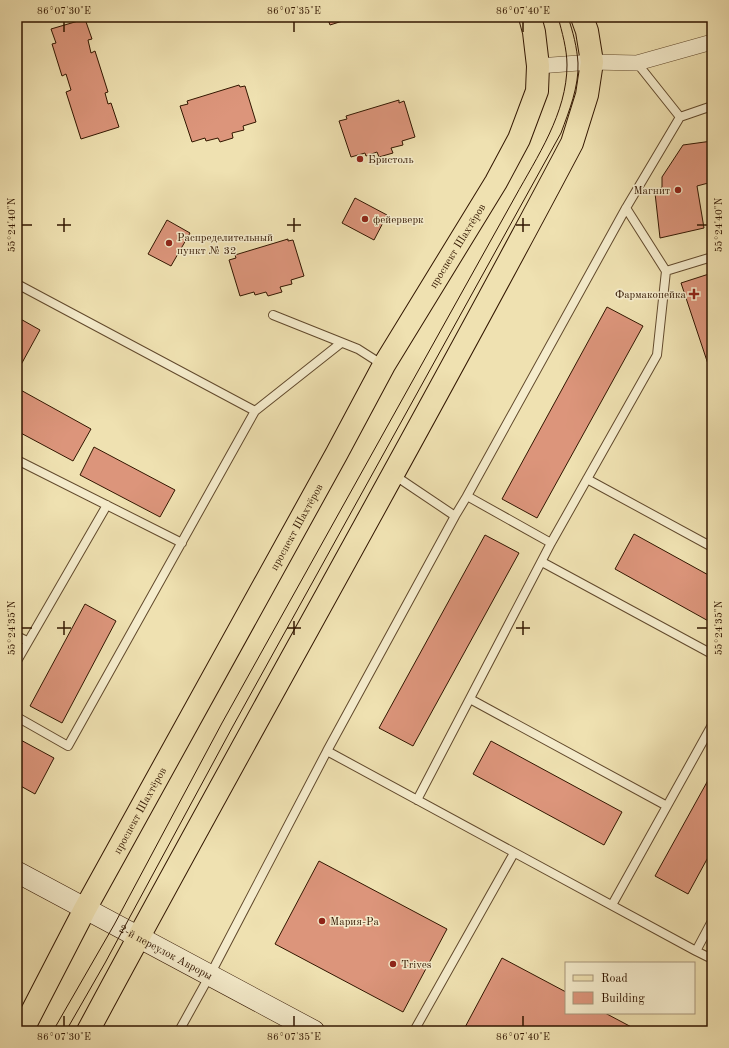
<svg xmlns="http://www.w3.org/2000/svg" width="729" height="1048" viewBox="0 0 729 1048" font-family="'Old Standard TT',serif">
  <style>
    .building { fill: #dc957b; stroke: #321600 }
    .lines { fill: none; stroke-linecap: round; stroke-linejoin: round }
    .lane-casing { stroke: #61492c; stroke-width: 10 }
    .street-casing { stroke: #61492c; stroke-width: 16 }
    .secondary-casing { stroke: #321600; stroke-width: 22 }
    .primary-casing { stroke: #321600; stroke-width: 24 }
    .lane { stroke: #f5eccc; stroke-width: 8 }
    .street { stroke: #f5eccc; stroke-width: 15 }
    .secondary { stroke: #f5eccc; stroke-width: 21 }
    .primary { stroke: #efe1b1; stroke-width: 22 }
    .tram { stroke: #321600; stroke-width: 1 }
    .ticks { fill: none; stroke: #321600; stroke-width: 1.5 }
    .poi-dot { fill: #8f2418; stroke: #f5eccc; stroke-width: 1.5 }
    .labels { text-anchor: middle; stroke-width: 3; stroke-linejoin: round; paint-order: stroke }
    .poi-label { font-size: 11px; fill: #321600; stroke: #f5eccc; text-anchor: start }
    .street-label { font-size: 11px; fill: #321600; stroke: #f5eccc }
    .neatline { fill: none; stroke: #321600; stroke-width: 1.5 }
    .ticks-label { font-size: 10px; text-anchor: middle; fill: #321600 }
  </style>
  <rect width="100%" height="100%" fill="#efe1b1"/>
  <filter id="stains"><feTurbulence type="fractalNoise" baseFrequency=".005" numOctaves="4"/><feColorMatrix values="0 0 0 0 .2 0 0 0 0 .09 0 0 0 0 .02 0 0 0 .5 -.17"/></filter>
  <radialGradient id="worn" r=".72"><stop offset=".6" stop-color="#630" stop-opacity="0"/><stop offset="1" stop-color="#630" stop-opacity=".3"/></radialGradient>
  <path class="building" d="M327 17H355L330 25Z
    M85 19 92 39 88 40 91 53 95 51 108 92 105 93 108 104 111 103 119 127 81 139 66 92 71 90 66 74 62 76 52 44 56 43 51 29Z
    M239 85 240 87 245 86 256 122 243 126 244 130 232 133 233 138 220 142 218 138 206 141 205 138 192 142 180 106 188 104 187 101Z
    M399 100V103L404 101 415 137 402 141 403 145 391 148 393 153 379 157 377 152 366 156 365 153 351 157 339 121 347 119 346 116Z
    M712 141V182L697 186 704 228 660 238 655 193 662 187V177L683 145Z
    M355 198 387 215 374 240 342 223Z
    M167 220 190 233 171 266 148 254Z
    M288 239V241L293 240 304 276 291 280 292 284 280 287 282 292 268 296 266 292 255 295 254 292 240 296 229 260 236 258 235 255Z
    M712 273V376L681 283Z
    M607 307 643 326 537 518 502 499Z
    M17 317 40 330 17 372Z
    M17 388 91 429 73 461 17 431Z
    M94 447 175 490 160 517 80 475Z
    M634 534 712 577V623L615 569Z
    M485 535 519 553 413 746 379 728Z
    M85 604 116 621 62 723 30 706Z
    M17 738 54 758 35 794 17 784Z
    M491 741 622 812 604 845 473 774Z
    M712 773V850L688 894 655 876Z
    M319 861 447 929 403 1012 275 944Z
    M502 958 566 992V1013H605L639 1031H463Z"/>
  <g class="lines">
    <defs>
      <path id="lane" d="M680 117 712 106
        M626 208 666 271 712 257
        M17 284 255 411 341 343
        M273 315 358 349 383 365
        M17 460 182 543
        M394 475 455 516 467 496 551 543
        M587 479 712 547
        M467 496 626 208 680 117 637 63
        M455 516 327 751 696 951 712 921
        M542 562 712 654
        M17 636 27 641
        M17 661 107 505
        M470 699 667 806
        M17 717 68 746 255 411
        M417 800 551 543 657 355 666 271
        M612 905 712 725
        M696 951 712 959
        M179 1031 210 975 327 751
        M414 1031 514 853"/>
      <path id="street" d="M538 66 592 62 637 63 712 42"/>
      <g id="secondary">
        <path id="s1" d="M17 872 314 1031"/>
      </g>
      <g id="primary">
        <path id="s2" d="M22 1031 85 909 337 453 384 365 496 182 519 139 537 91 538 66 534 32 530 17"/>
        <path d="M88 1031C247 734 415 441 572 143L587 95 592 62 587 31 582 17"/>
      </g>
    </defs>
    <use href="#lane" class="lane-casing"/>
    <use href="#street" class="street-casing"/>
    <use href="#secondary" class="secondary-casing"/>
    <use href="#primary" class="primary-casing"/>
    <use href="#lane" class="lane"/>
    <use href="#street" class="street"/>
    <use href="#secondary" class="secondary"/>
    <use href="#primary" class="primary"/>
    <path class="tram" d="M53 1031 114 925 222 723 515 197C537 157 567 113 567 65 567 49 562 32 558 17
      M66 1031 105 963 233 726 561 133C569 111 579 87 578 63 577 47 573 32 568 17"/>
  </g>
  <path class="ticks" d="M64 22V32M294 22V32M523 22V32M64 218V232M294 218V232M523 218V232M22 225H32M57 225H71M287 225H301M516 225H530M697 225H707M64 621V635M294 621V635M523 621V635M22 628H32M57 628H71M287 628H301M516 628H530M697 628H707M64 1016V1026M294 1016V1026M523 1016V1026"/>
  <g class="poi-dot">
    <circle cx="360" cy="159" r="4"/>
    <circle cx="678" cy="190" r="4"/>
    <circle cx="365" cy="219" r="4"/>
    <circle cx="169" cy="243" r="4"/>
    <path d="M692 288h4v4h4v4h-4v4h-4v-4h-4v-4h4z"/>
    <circle cx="322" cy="921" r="4"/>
    <circle cx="393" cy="964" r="4"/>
  </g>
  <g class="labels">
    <g class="poi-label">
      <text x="368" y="163">Бристоль</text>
      <text x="670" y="194" text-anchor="end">Магнит</text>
      <text x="373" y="223">фейерверк</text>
      <text x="177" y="241">Распределительный<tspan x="177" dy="13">пункт № 32</tspan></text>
      <text x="686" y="298" text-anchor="end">Фармакопейка</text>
      <text x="330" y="925">Мария-Ра</text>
      <text x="401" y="968">Trives</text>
    </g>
    <g class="street-label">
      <text dy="4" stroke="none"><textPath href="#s2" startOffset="898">проспект Шахтёров</textPath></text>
      <text dy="4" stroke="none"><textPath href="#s2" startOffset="574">проспект Шахтёров</textPath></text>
      <text dy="4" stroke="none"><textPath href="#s2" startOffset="250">проспект Шахтёров</textPath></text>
      <text dy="4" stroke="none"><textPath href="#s1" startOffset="169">2-й переулок Авроры</textPath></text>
    </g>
  </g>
  <rect width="729" height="1048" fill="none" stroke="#efe1b1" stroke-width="44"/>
  <rect x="565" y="962" width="130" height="52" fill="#f5eccc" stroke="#a7967a"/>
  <rect x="573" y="975" width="20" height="6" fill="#efe1b1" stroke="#a7967a"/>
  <text x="601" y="982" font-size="12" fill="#321600">Road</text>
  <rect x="573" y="992" width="20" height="12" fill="#dc957b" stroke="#a7967a"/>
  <text x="601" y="1002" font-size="12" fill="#321600">Building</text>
  <rect x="22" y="22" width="685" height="1004" class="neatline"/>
  <g class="ticks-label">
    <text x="64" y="14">86°07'30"E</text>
    <text x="294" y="14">86°07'35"E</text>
    <text x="523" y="14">86°07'40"E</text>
    <text transform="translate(11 225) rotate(-90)" y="4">55°24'40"N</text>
    <text transform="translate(718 225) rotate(-90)" y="4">55°24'40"N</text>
    <text transform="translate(11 628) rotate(-90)" y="4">55°24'35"N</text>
    <text transform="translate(718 628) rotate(-90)" y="4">55°24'35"N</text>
    <text x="64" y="1040">86°07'30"E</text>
    <text x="294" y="1040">86°07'35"E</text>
    <text x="523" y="1040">86°07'40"E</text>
  </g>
  <rect width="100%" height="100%" filter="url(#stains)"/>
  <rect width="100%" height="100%" fill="url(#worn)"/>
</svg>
